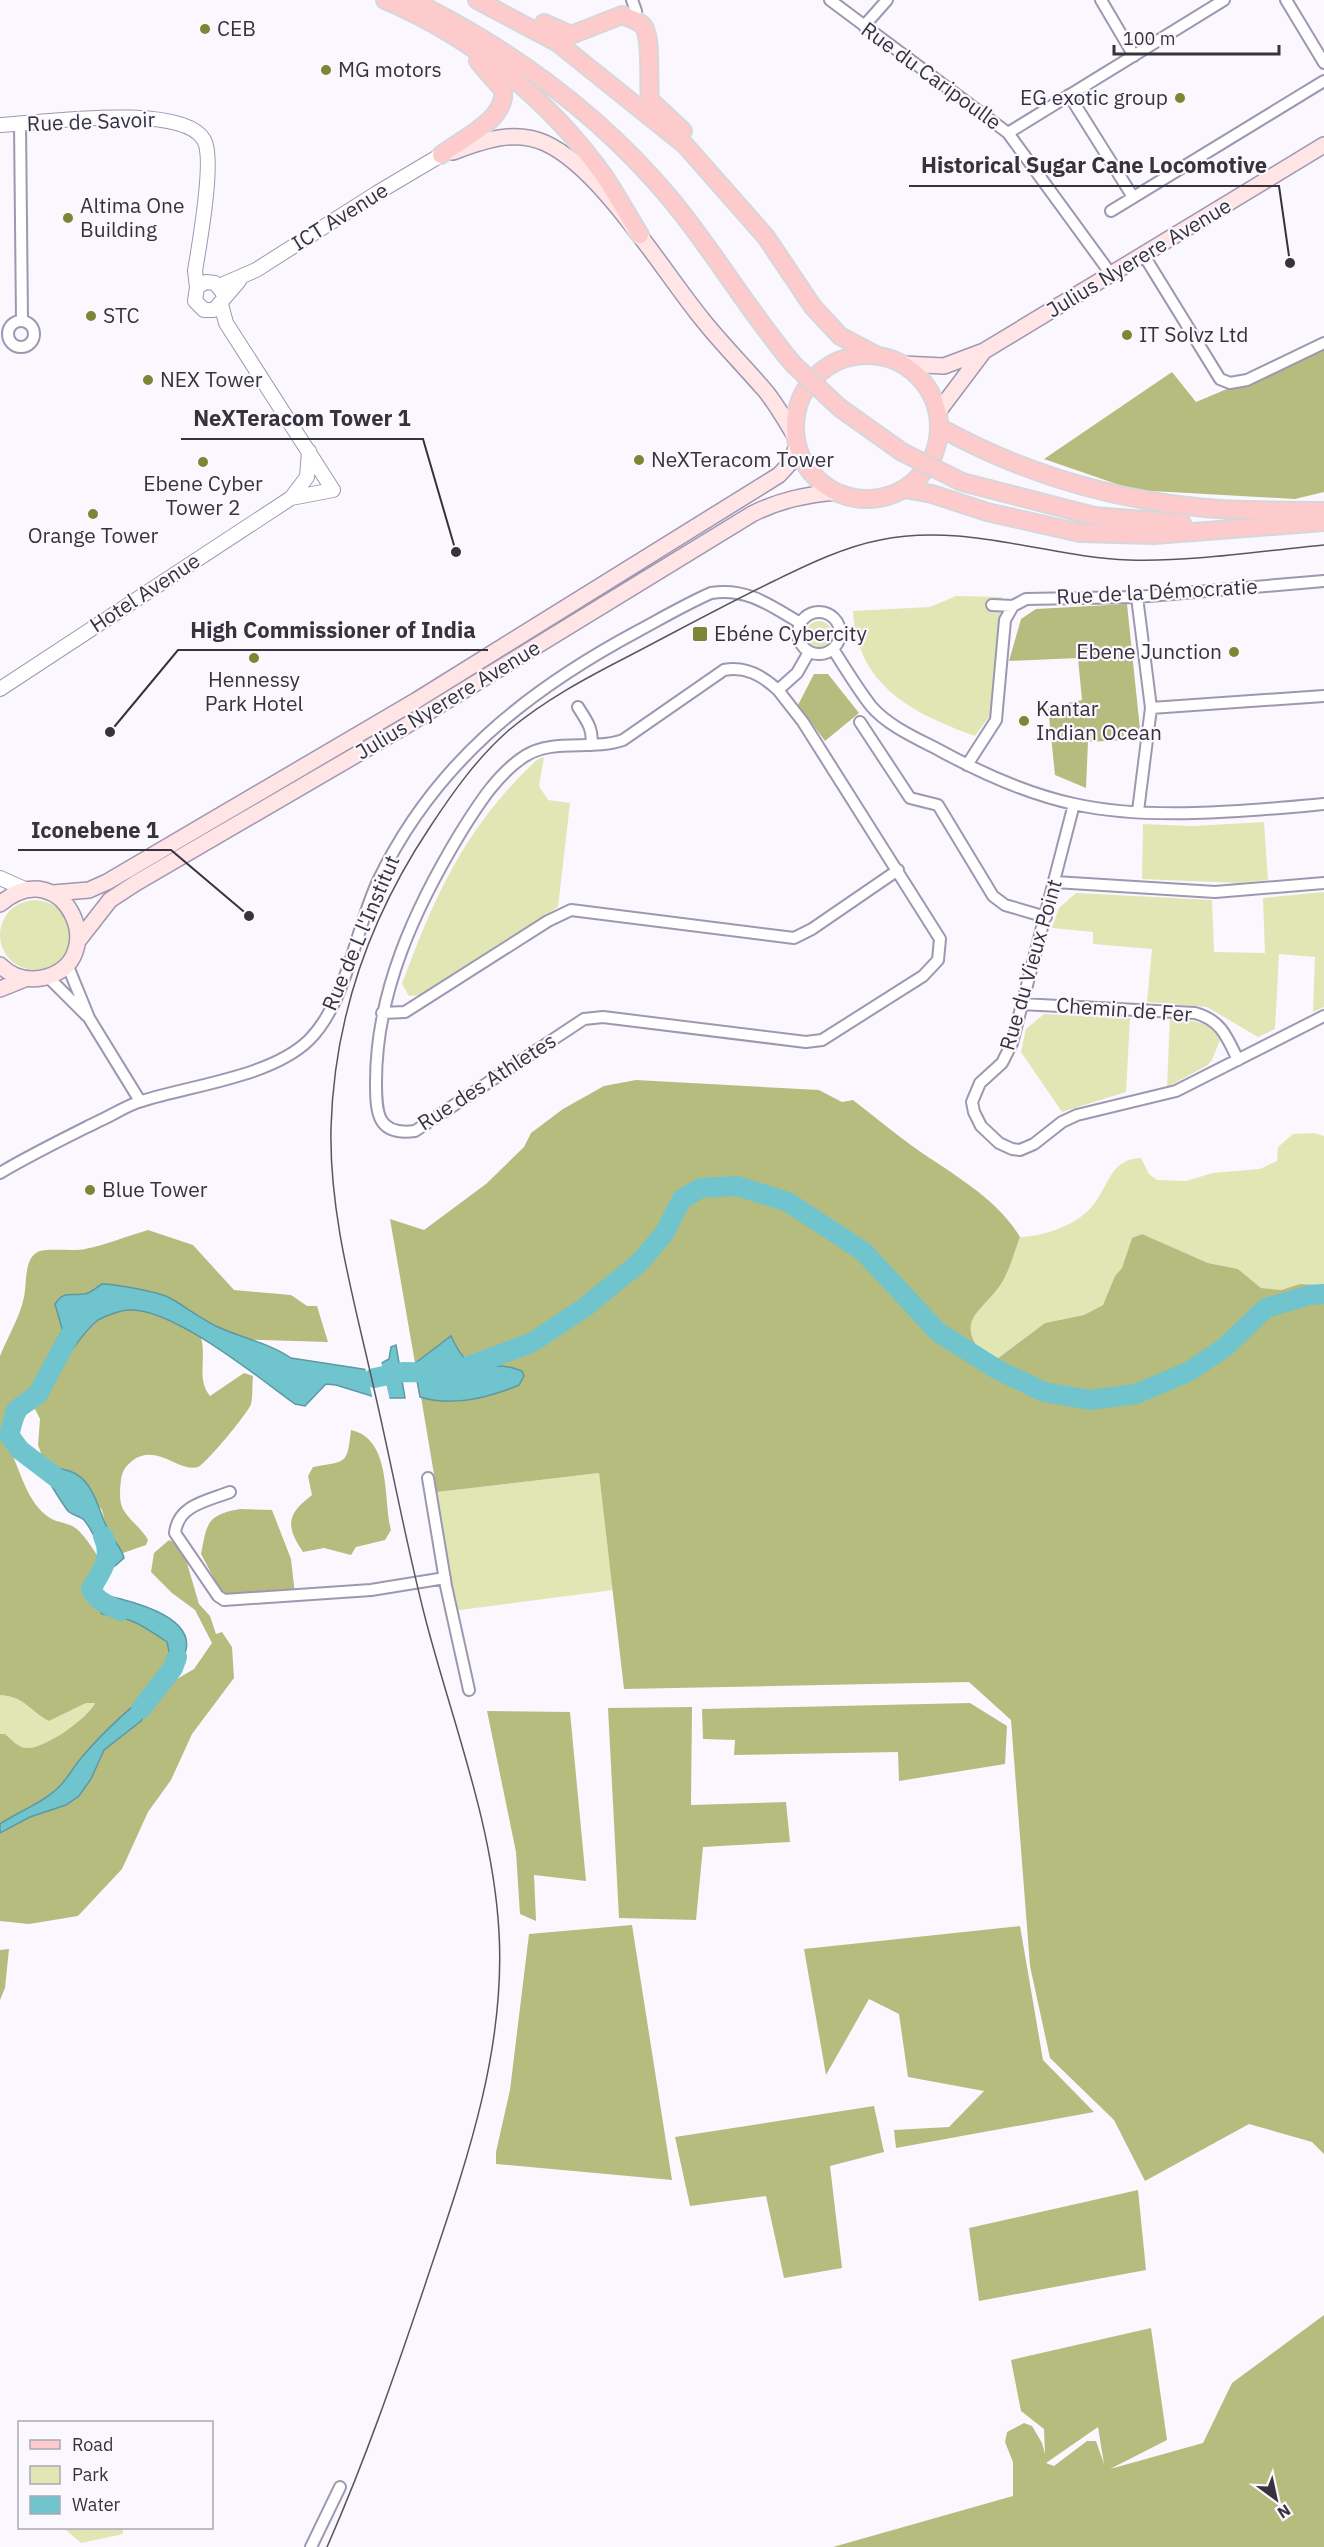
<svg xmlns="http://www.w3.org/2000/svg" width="1324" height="2547" viewBox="0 0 1324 2547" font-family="'IBM Plex Sans',sans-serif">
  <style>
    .green { fill: #e1e6b5 }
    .forest { fill: #b6bc7e; fill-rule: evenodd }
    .water { fill: #6fc4cd; stroke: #5e98a2; stroke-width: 1.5 }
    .pier { fill: #faf8fe }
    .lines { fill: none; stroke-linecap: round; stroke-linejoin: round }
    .river { stroke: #6fc4cd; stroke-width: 20 }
    .minor-casing { stroke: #9f97b1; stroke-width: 14 }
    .tertiary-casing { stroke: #9f97b1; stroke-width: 16 }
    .secondary-casing { stroke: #9f97b1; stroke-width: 18 }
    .primary-casing { stroke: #d7d6d8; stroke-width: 20 }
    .minor { stroke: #fff; stroke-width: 10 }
    .tertiary { stroke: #fff; stroke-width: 14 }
    .secondary { stroke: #ffe5e6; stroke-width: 15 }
    .primary { stroke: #fecbcd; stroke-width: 16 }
    .tram { stroke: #5a5661; stroke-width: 1.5 }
    .primary-bridge-casing { stroke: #d7d6d8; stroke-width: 20; stroke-linecap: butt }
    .primary-bridge { stroke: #fecbcd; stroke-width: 16 }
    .poi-dot { fill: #7b8734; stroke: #faf8fe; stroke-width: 2 }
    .labels { text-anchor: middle; stroke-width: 4.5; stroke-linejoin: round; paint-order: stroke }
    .poi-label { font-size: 21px; fill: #36323e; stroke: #faf8fe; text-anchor: start }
    .street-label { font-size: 21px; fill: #36323e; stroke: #faf8fe }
    .leader { fill: none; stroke: #36323e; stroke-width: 2 }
    .callout-dot { fill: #36323e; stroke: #faf8fe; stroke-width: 2 }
    .callout-label { font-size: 22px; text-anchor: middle; font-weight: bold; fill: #36323e; stroke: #faf8fe; stroke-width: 4.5; stroke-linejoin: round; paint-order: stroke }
  </style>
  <rect width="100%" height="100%" fill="#faf8fe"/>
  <path class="green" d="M956 596 1002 597 991 714 975 736C912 713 857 686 853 611L930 607Z
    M806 634a13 13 0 1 1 26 0a13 13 0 1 1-26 0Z
    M544 757 539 786 548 800 570 803 558 907 423 995 409 996 402 984C435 895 466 825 538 759Z
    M1264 822 1268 880 1239 883 1142 879 1143 824 1193 826Z
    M1324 892V1007L1313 1012 1315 957 1279 954 1275 1029 1258 1037 1207 1007 1147 1002 1152 949 1093 944V932L1052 928 1059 908 1076 893 1212 900 1214 952 1265 953 1263 898Z
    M0 935a35 35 0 1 1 70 0a35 35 0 1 1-70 0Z
    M1044 1014 1130 1018 1126 1092 1062 1112 1021 1052 1026 1029Z
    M1170 1019C1190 1021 1210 1019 1220 1040L1212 1060 1208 1065 1167 1087Z
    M1314 1133 1324 1136V1285L1300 1284 1281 1290 1261 1288 1238 1269 1208 1263 1142 1234 1132 1238 1122 1269 1115 1276 1103 1305 1084 1315 1045 1323 997 1359 987 1358C948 1318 989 1310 1005 1277 1011 1265 1015 1250 1020 1237 1045 1236 1078 1225 1094 1204 1110 1183 1111 1159 1141 1158L1149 1174 1157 1180 1186 1181 1213 1173 1260 1169 1277 1161 1278 1147 1293 1134Z
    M599 1473 613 1590 452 1611 437 1492Z
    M0 1695C26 1697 28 1710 49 1721L86 1703H95C87 1719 48 1747 29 1748 19 1749 12 1741 5 1734H0Z
    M64 2528H123V2534L81 2543Z"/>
  <path class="forest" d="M1324 348V492L1295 499 1134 490 1044 459 1172 372 1196 402Z
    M1127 604 1141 739 1088 742 1086 788 1055 775 1048 707 1082 700 1078 658 1009 661 1021 619 1036 609Z
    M814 674H828L859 713 825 741 798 705Z
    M636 1080 819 1090 842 1102 853 1100C874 1116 894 1133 915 1148 952 1174 997 1198 1020 1237 1015 1250 1011 1265 1005 1277 989 1310 948 1318 987 1358L997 1359 1045 1323 1084 1315 1103 1305 1115 1276 1122 1268 1132 1238 1142 1234 1208 1263 1238 1269 1261 1288 1281 1290 1300 1284 1324 1285V2154L1312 2142 1249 2124 1145 2181 1114 2120 1050 2058 1030 1966 1011 1720 969 1682 624 1689 599 1473 437 1492 421 1397C453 1407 488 1398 519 1385L524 1375 497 1367 482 1369 469 1364 459 1353 451 1336 415 1363 390 1219 424 1230 486 1184 524 1147 531 1133 563 1109 604 1086Z
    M148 1230 193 1245 234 1290 291 1295 307 1306H317L328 1342 201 1338C207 1357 196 1379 210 1396L244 1373 253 1376C252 1385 253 1396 251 1404 249 1412 204 1466 198 1467 179 1473 156 1442 132 1461 126 1466 122 1471 121 1480 120 1488 119 1499 122 1507 128 1520 142 1528 148 1540L146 1545 123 1553 107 1530 102 1510 72 1472 58 1470 45 1464 38 1445 40 1419 35 1409 27 1413 10 1450C21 1472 27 1503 50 1518 60 1524 70 1522 79 1531 91 1543 98 1560 111 1571L99 1596 117 1615 138 1621 167 1642 170 1656 162 1673 145 1695 82 1757 62 1785 50 1795 0 1824V1734H5C12 1740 19 1749 29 1748 47 1747 87 1719 95 1703H86L49 1721C28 1710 26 1697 0 1695V1356C8 1336 20 1317 24 1297 27 1284 24 1261 36 1253 44 1247 73 1252 85 1249 106 1245 127 1236 148 1230Z
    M351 1430C392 1439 383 1499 391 1530L385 1540 356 1547 351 1555 324 1548 303 1552C285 1525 287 1514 312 1495L308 1476 313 1467C347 1461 347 1465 351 1430Z
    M240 1509 272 1510 291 1559 295 1594 224 1597 201 1554C207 1524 206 1515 240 1509Z
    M169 1540 178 1544 184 1553 199 1604 210 1616 216 1634 222 1632 232 1647 234 1678 192 1734 171 1780 148 1812 122 1869 78 1916 29 1924 0 1921V1833L30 1817 66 1805 91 1779 104 1750 141 1721 158 1690 194 1669 212 1643 195 1610 172 1593 151 1572 154 1553Z
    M970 1703 1007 1726 1005 1764 899 1781 898 1752 734 1755 735 1740 703 1739 702 1709Z
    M692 1707 691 1805 786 1802 790 1842 703 1847 696 1920 619 1918 608 1708Z
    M487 1711 570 1712 586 1881 534 1875 536 1921 520 1914 516 1852Z
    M632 1925 672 2180 496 2164V2152L510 2090 529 1934Z
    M1020 1926 1043 2060 1094 2112 896 2148 894 2130 949 2127 984 2091 908 2077 899 2014 869 1999 826 2075 804 1949Z
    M9 1949 5 1988 0 2000V1950Z
    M874 2106 884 2152 830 2166 842 2268 784 2278 766 2196 690 2206 675 2137Z
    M1138 2190 1146 2270 979 2301 969 2228Z
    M1324 2315V2547H833L1013 2496V2462L1005 2442 1007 2432 1024 2423 1032 2426 1042 2443 1045 2454 1044 2429 1021 2411 1011 2360 1151 2328 1167 2440 1110 2469 1203 2443 1232 2383ZM1098 2427 1104 2464 1096 2441H1087L1054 2466 1046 2463Z"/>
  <path class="water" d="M102 1284C116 1284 159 1292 170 1298 186 1307 201 1319 218 1327 242 1338 269 1343 291 1358L369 1370 389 1359 391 1347 396 1345 405 1398H378L336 1385 326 1384 305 1406 295 1404C259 1378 172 1307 129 1310 121 1310 105 1316 98 1320 86 1329 75 1347 65 1358H55L63 1332 55 1304C64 1290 71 1296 85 1294 91 1293 97 1287 102 1284Z
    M451 1336C475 1387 484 1355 522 1371L524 1376 519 1385C488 1398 452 1407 420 1397L414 1364Z
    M45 1464C55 1469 68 1469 76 1474 95 1485 99 1512 108 1530 112 1540 122 1547 124 1558L115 1566H110C99 1552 96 1534 84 1520 80 1516 72 1515 68 1511 64 1506 41 1470 41 1467Z
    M104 1595C127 1600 194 1615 186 1650 184 1662 176 1669 172 1679L167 1680 162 1673 170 1656 167 1642C145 1627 129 1616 102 1614L97 1606 99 1596Z
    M158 1690 141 1721 104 1750 91 1779 79 1796 66 1805 30 1817 0 1833V1824C19 1811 43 1803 59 1787 68 1778 74 1766 82 1757 98 1738 137 1698 158 1690Z"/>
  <path class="pier" d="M381 1361 390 1401 373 1400 365 1367Z"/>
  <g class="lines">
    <path class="river" d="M374 1378 403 1372 450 1373 531 1343 584 1308 639 1263 664 1234 682 1199 701 1188 737 1186 788 1202 864 1252 938 1332 998 1370 1044 1392 1090 1400 1136 1394 1188 1372 1224 1348 1266 1308 1310 1295 1324 1294
      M62 1482 20 1450 9 1435 16 1410 38 1394 69 1336
      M103 1536C113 1558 102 1570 91 1589 96 1601 110 1606 121 1611
      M141 1709 173 1668 177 1657"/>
    <defs>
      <path id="minor" d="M632 0 636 11 635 20
        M830 0 1008 133 1111 274
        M1101 0 1134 56
        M1286 0 1324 63
        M864 26 887 0
        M1069 95 1133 197
        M20 124 22 320
        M1008 133 1224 0
        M1111 211 1324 81
        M1143 254 1220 379 1230 383 1247 380 1324 343
        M8 334a13 13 0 1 1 26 0a13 13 0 1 1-26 0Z
        M1137 597 1151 708 1138 811
        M992 605 1013 606 1026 599 1137 597 1324 581
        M798 633a21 21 0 1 1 42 0a21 21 0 1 1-42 0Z
        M833 649C845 668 857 688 871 706 888 726 916 738 939 750 981 773 1028 794 1074 804 1149 821 1248 811 1324 804
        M778 690C762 675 745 666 724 670L623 740C592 751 553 738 525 756 497 774 478 805 461 832 415 908 376 992 376 1082 376 1113 377 1136 415 1131L584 1019 603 1017 806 1042 822 1040 923 976 938 960 940 939 803 722 778 690 797 673 809 652
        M578 707C586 720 594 729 591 745
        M1151 708 1324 696
        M860 722 910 798 938 805 993 896 1005 905 1046 917
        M967 765 996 720 1005 620 1013 606
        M1074 804 1012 1043 1002 1063 980 1083 972 1102 974 1112 981 1126 999 1143 1012 1149 1020 1150 1034 1144 1062 1122 1077 1115 1176 1091 1324 1016
        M1055 882 1215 892 1324 883
        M67 964 89 1018 140 1101
        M48 977 87 1016
        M1021 1004 1195 1013C1221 1020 1227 1037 1238 1060
        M382 1013 405 1012 548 921 571 910 794 938 812 929 898 870
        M0 1173C32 1154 65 1138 99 1121 113 1115 127 1105 142 1101 192 1085 271 1077 309 1040 347 1002 355 930 378 881 434 764 526 691 638 631 662 618 686 604 711 593 747 587 771 606 800 623
        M428 1478 446 1586 469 1690
        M230 1492C207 1501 178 1505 175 1533L218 1596 224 1600 371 1590 445 1578
        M311 2547 340 2487"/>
      <path id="tertiary" d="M0 125C41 123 182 102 204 140 215 159 199 246 195 271L197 287
        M219 286 256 270 377 193 441 155
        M223 293 215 283 206 282 197 287 195 301 204 310H214L239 281
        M221 304 226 323 333 490 291 498
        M0 689 291 498 307 477 309 451
        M0 878 27 890"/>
      <path id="secondary" d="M453 152C483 141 514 129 545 143 601 168 662 270 702 319 721 343 742 364 762 387 775 401 785 420 795 436
        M902 364 944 366 984 351 1324 145
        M938 412 984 351
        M53 893 89 890 107 882 417 700 779 475 791 462 797 445
        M0 904C65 849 114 963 42 978 26 981 11 976 0 965
        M78 941 110 900 136 883 404 727 752 514C780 500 805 495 836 492
        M0 989 25 979"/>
      <path id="primary" d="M385 0C472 37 549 99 604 176 617 195 628 216 640 235
        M411 0C509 48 598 113 669 197 714 251 749 312 794 365
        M477 0 558 43 685 145 766 237 813 307 840 336 878 356
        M544 23 571 35 622 15C629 18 639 20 644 27 652 40 648 82 650 100L683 131
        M441 155C461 139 507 120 503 90L478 61
        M795 427a72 72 0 1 1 144 0a72 72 0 1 1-144 0Z
        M840 408 902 452
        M939 427C1018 471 1106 498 1196 507 1238 512 1282 510 1324 511
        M962 482 1094 516 1182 523
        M905 489 932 494 987 512 1080 533 1154 535 1324 522"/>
    </defs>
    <use href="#minor" class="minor-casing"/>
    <use href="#tertiary" class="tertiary-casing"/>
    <use href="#secondary" class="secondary-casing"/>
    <use href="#primary" class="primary-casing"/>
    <use href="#minor" class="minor"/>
    <use href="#tertiary" class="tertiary"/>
    <use href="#secondary" class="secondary"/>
    <use href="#primary" class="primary"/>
    <path class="tram" d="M327 2547C365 2461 395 2374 425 2285 463 2171 506 2055 499 1932 493 1825 453 1724 426 1621 406 1544 392 1466 374 1389 355 1303 329 1216 331 1128 334 1019 370 917 430 827 453 792 477 758 509 730 545 700 586 678 627 657 677 631 726 604 776 580 809 564 844 547 880 540 964 522 1046 557 1129 560 1194 562 1260 551 1324 545"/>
    <defs>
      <path id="primary-bridge" d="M794 365 840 408
        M902 452 962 482"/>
    </defs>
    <use href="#primary-bridge" class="primary-bridge-casing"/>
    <use href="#primary-bridge" class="primary-bridge"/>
  </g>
  <g class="poi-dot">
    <circle cx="205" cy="29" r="6"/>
    <circle cx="326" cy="70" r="6"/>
    <circle cx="1180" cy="98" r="6"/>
    <circle cx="68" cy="218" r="6"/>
    <circle cx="91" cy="316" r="6"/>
    <circle cx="1127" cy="335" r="6"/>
    <circle cx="148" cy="380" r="6"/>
    <circle cx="639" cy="460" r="6"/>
    <circle cx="203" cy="462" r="6"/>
    <circle cx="93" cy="514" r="6"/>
    <rect x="692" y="626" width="16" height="16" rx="3"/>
    <circle cx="1234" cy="652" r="6"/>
    <circle cx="254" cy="658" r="6"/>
    <circle cx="1024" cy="721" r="6"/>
    <circle cx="90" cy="1190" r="6"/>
  </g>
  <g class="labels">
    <g class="poi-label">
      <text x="217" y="36">CEB</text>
      <text x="338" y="77">MG motors</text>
      <text x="1168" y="105" text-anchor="end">EG exotic group</text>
      <text x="80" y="213">Altima One<tspan x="80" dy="24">Building</tspan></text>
      <text x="103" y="323">STC</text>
      <text x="1139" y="342">IT Solvz Ltd</text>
      <text x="160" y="387">NEX Tower</text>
      <text x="651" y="467">NeXTeracom Tower</text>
      <text x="203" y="491" text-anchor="middle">Ebene Cyber<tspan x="203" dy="24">Tower 2</tspan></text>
      <text x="93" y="543" text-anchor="middle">Orange Tower</text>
      <text x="714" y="641">Ebéne Cybercity</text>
      <text x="1222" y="659" text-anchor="end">Ebene Junction</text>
      <text x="254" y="687" text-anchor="middle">Hennessy<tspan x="254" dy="24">Park Hotel</tspan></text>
      <text x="1036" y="716">Kantar<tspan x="1036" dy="24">Indian Ocean</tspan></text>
      <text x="102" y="1197">Blue Tower</text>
    </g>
    <g class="street-label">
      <text transform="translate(931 76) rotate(36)" y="7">Rue du Caripoulle</text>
      <text transform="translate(91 122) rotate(-2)" y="7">Rue de Savoir</text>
      <text transform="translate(340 217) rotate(-32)" y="7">ICT Avenue</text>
      <text transform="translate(1139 258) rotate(-31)" y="7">Julius Nyerere Avenue</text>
      <text transform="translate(1157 592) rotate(-3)" y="7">Rue de la Démocratie</text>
      <text transform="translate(145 593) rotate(-33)" y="7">Hotel Avenue</text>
      <text transform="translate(448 700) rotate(-31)" y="7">Julius Nyerere Avenue</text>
      <text transform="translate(361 933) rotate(-67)" y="7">Rue de L l'Institut</text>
      <text transform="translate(1031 965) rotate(-74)" y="7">Rue du Vieux Point</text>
      <text transform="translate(1124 1010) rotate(4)" y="7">Chemin de Fer</text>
      <text transform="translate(487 1082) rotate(-33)" y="7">Rue des Athletes</text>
    </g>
  </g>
  <path class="leader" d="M1290 263L1279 186H909M456 552L423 439H181M110 732L178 650H488M249 916L171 850H18"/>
  <g class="callout-dot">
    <circle cx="1290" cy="263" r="6"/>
    <circle cx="456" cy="552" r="6"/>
    <circle cx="110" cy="732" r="6"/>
    <circle cx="249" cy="916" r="6"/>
  </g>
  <g class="callout-label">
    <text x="1094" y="173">Historical Sugar Cane Locomotive</text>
    <text x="302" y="426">NeXTeracom Tower 1</text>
    <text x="333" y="638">High Commissioner of India</text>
    <text x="95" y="838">Iconebene 1</text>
  </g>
  <rect x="18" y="2421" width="195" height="108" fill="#faf8fe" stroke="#aca9b1" stroke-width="1.5"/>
  <rect x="30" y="2440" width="30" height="9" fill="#fecbcd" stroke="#aca9b1" stroke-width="1.5"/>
  <text x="72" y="2451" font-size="18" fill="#36323e">Road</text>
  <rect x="30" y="2466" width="30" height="18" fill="#e1e6b5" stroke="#aca9b1" stroke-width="1.5"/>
  <text x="72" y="2481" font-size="18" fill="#36323e">Park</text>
  <rect x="30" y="2496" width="30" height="18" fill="#6fc4cd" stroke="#aca9b1" stroke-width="1.5"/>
  <text x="72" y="2511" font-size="18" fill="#36323e">Water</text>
  <g transform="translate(1276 2499) rotate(147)" stroke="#faf8fe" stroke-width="4.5" paint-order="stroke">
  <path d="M0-4.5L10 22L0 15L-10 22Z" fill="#36323e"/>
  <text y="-9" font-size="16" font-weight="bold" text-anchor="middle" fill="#36323e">N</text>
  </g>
  <path d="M1114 45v9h165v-9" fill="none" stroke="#36323e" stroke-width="3"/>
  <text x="1123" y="45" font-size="18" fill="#36323e" stroke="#faf8fe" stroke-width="4.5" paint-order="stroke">100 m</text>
</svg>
